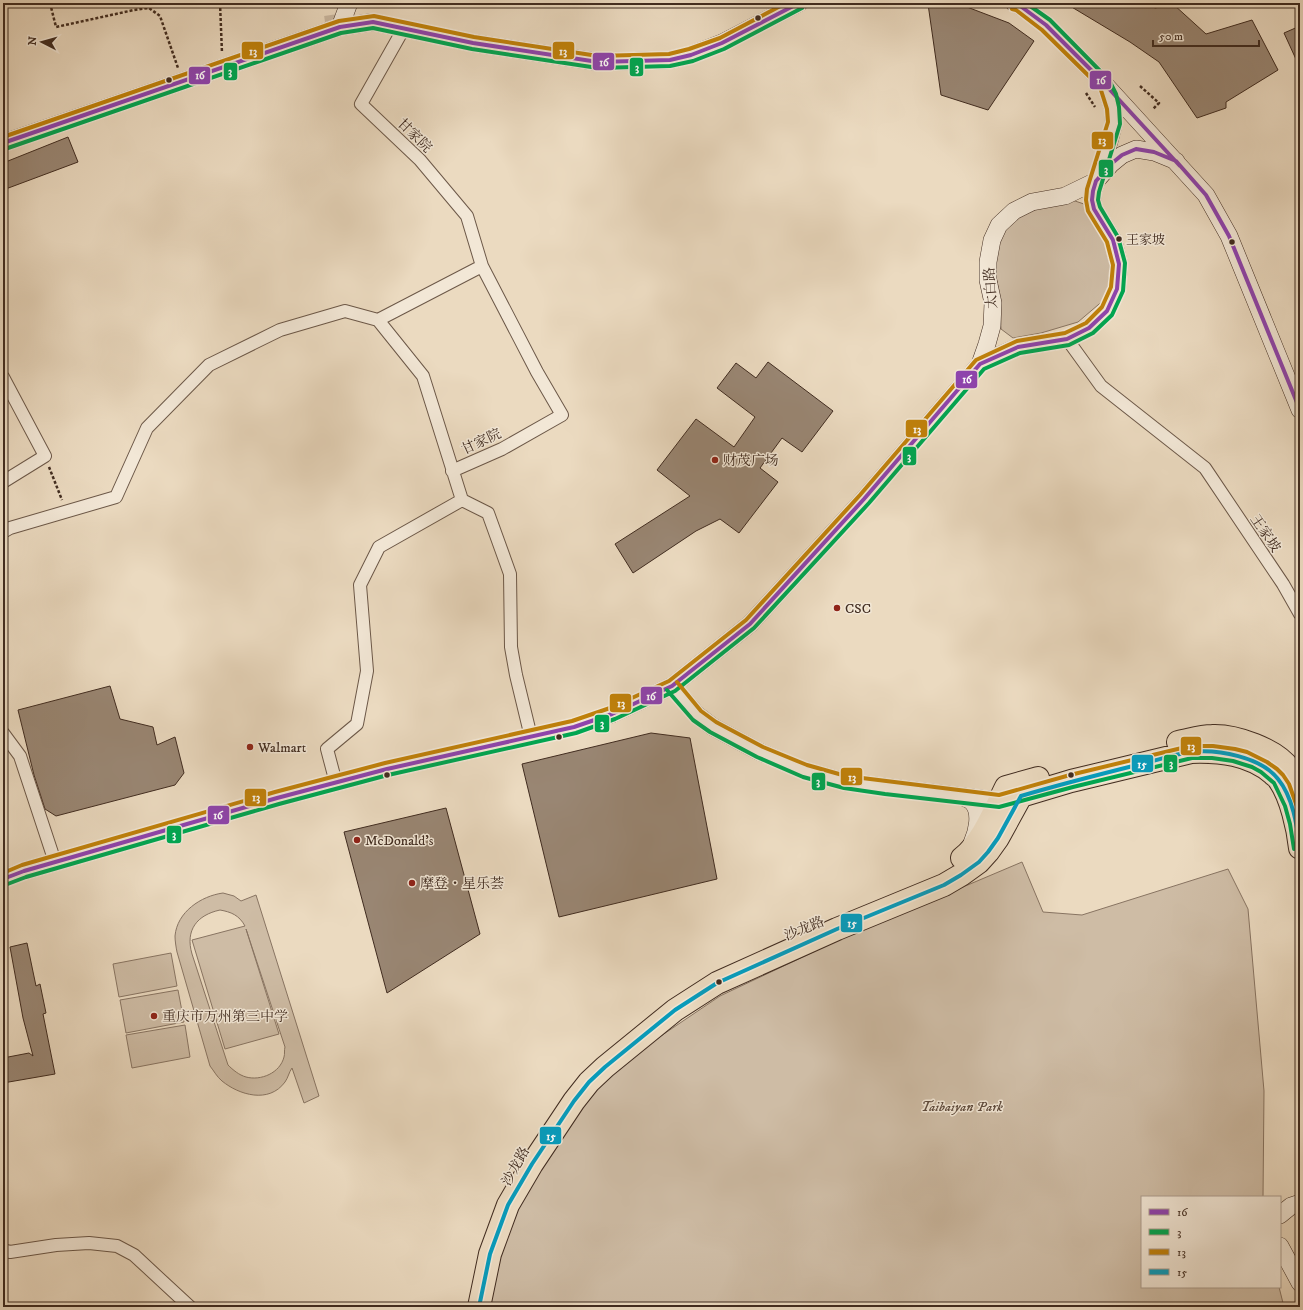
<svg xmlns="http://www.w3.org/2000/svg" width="1303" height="1310" viewBox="0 0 1303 1310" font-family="'IM FELL DW Pica','Noto Serif SC',serif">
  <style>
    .green { fill: #cebca5; stroke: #887462; fill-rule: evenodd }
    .building { fill: #998673; stroke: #412c20 }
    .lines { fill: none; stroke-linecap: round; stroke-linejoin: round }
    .street-tunnel { stroke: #c9b7a0; stroke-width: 12; stroke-dasharray: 12 6; stroke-linecap: butt }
    .street-casing { stroke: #6c5848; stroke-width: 14 }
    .secondary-casing { stroke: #412c20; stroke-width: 18 }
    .highway-casing { stroke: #412c20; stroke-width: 24 }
    .path { stroke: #412c20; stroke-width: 2.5; stroke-dasharray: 3 2; stroke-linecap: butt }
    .street { stroke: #f2e7d6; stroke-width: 12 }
    .secondary { stroke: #f2e7d6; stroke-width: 17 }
    .highway { stroke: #ebdac0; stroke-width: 22 }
    .bus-1-casing { stroke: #f2e7d6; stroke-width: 7 }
    .bus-2-casing { stroke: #f2e7d6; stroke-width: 7 }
    .bus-3-casing { stroke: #f2e7d6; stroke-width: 7 }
    .bus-4-casing { stroke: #f2e7d6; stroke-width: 7 }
    .bus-1 { stroke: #8e44ad; stroke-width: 4 }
    .bus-2 { stroke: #00a651; stroke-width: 4 }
    .bus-3 { stroke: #c0810a; stroke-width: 4 }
    .bus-4 { stroke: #069cbd; stroke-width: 4 }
    .bus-dot { fill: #412c20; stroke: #f2e7d6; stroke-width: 1.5 }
    .poi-dot { fill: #8f2418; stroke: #f2e7d6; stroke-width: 1.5 }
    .labels { text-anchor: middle; stroke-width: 3; stroke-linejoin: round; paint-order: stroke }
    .bus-label { font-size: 13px; fill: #412c20; stroke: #f2e7d6; text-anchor: start }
    .street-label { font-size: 14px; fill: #412c20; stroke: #f2e7d6 }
    .poi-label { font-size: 14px; fill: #412c20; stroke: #f2e7d6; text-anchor: start }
    .park-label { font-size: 14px; font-style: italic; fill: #5d493b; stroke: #f2e7d6 }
    .line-badge { stroke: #f2e7d6; stroke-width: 1.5 }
    .badge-label { font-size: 11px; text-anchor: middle; font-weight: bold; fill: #fff }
  </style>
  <rect width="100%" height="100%" fill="#ebdac0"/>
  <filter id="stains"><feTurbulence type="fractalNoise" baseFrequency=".005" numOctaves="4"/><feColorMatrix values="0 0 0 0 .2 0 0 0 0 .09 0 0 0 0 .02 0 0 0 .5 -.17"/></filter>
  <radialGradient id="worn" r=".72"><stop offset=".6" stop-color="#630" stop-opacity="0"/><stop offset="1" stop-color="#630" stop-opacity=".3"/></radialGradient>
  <path class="green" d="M1066 198 1084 204 1101 229 1114 264 1105 299 1078 322 1041 333 1013 338 1001 329 1000 301 993 258 1002 231 1018 212Z
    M1022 862 1043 912 1082 915 1228 869 1248 909 1264 1091 1263 1197H1142V1287H1279L1284 1307H486L498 1255 522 1199 588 1096 646 1046 720 996 845 937Z
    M223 893 234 896 241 901 256 895 319 1096 304 1103 292 1068C289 1072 288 1078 285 1082 269 1104 239 1095 222 1081 217 1077 214 1071 210 1066L177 952C176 947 175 941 175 936 177 912 201 896 223 893ZM220 910C231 912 239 915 245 926L192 940 225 1049 279 1034 246 929 285 1047C284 1050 285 1054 284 1057 280 1073 261 1081 246 1077 239 1075 233 1070 228 1065L192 954C185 930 197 915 220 910Z
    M171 953 177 986 119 997 113 964Z
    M178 990 184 1022 126 1033 120 1000Z
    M185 1025 190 1057 132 1068 126 1035Z"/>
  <path class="building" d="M1065 3H1148L1155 8 1173 4 1206 34 1252 20 1278 70 1226 102V108L1197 118 1159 62 1130 42Z
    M928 4 967 7 1009 23 1034 41 988 110 941 95Z
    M1300 26V68L1284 33Z
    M68 137 78 162 3 190V163Z
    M768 362 833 411 802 452 782 438 760 468 778 482 739 533 720 519 696 531 633 573 615 544 690 496 657 470 696 419 734 447 755 417 717 388 736 363 756 378Z
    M110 686 120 719 153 727 157 745 175 737 184 773 175 785 56 816 45 809 34 775 18 710Z
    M651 733 690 738 717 879 559 917 522 764Z
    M446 808 480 934 387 993 344 832Z
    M27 943 36 986 40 984 46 1013 43 1014 55 1074 3 1083V1058L29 1053 33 1056 23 1018 10 947Z"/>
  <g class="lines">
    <path class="street-tunnel" d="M325 22 346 19"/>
    <defs>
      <path id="street" d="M378 320 482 266 467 216 420 160 361 104 404 28
        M1067 339 1101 386 1205 468 1283 584 1300 614
        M3 377 45 456 3 482
        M452 471 502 449 562 415 537 372 482 266
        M462 500 488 513 510 574 511 647 516 675 531 737
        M3 532 10 528 116 497 147 428 209 365 280 330 345 311 378 320 423 376 462 500 379 547 360 585 367 671 357 724 327 749 336 783
        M3 733 20 756 55 862
        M3 1250 10 1252 56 1245 89 1243 117 1246 134 1255 190 1307"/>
      <path id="secondary" d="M1014 3 1019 5 1046 25 1100 79 1206 195 1229 236 1300 410
        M340 27 349 3
        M3 143 340 27 373 22 473 43 598 62 670 60 691 55 722 43 799 3
        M980 364 1018 347 1067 339 1089 328 1107 311 1117 289 1119 264 1113 240 1094 209 1092 200 1093 191 1109 142 1114 123 1113 108 1107 89
        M672 686 697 715 713 727 760 752 805 771 845 782 999 801 1009 798
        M961 796C964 798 969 799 972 802 982 812 977 832 972 843
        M3 879 24 871 277 798 387 769 574 727 612 714 672 686 750 624 864 499 980 364 987 344 992 326 993 303 988 280V262L992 240 999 225 1014 211 1032 202 1065 196 1096 181 1111 164 1122 155 1136 149 1154 152 1176 161
        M1280 1215 1291 1206 1300 1203
        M1280 1246 1300 1283"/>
      <path id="highway" d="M1178 742C1189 740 1200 736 1212 736 1235 735 1276 749 1290 769 1294 776 1296 782 1299 789
        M962 858C982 843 995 809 1006 787L1038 778
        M479 1307 490 1254 508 1205 532 1164 574 1101 589 1082 605 1067 675 1010 717 983 837 929 944 885 961 875 979 862 988 852 998 838 1021 796 1071 781 1191 752C1220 751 1250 754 1273 774 1275 776 1278 778 1279 780 1291 797 1298 829 1300 848"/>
    </defs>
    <use href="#street" class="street-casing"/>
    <use href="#secondary" class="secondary-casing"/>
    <use href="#highway" class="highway-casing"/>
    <path class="path" d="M50 3 56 27 134 10 149 8 160 16 178 68
      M220 3 222 53
      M1140 86 1159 103 1153 109
      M1086 93 1095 107
      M49 467 62 500"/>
    <use href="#street" class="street"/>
    <use href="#secondary" class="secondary"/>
    <use href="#highway" class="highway"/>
    <defs>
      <path id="bus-1" d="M1014 3 1019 5 1046 25 1100 79 1180 166
        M3 143 340 27 373 22 473 43 598 62 670 60 691 55 722 43 799 3
        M3 879 24 871 277 798 387 769 574 727 612 714 672 686 750 624 864 499 980 364 1018 347 1067 339 1089 328 1107 311 1117 289 1119 264 1113 240 1094 209 1092 200 1093 191 1096 181 1111 164 1122 155 1136 149 1154 152 1176 161 1206 195 1229 236 1300 410"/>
      <path id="bus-2" d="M5 149 341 33 373 28 472 49 598 68 670 66 693 61 724 49 802 8
        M667 690 693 720 710 732 757 757 803 777 844 788 885 794 999 807 1073 787 1192 758H1212L1233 761 1252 767 1261 772 1274 783 1285 806 1290 824 1294 849
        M5 885 26 877 279 804 388 775 576 733 615 719 675 691 754 628 869 503 984 369 1020 353 1069 345 1093 333 1112 315 1123 291 1125 263 1118 237 1100 207 1098 200 1099 192 1120 124 1119 107 1116 94 1109 80 1050 20 1026 3"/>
      <path id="bus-3" d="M3 137 339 21 374 16 474 37 598 56 669 54 689 49 720 38 786 3
        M677 682 701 711 716 722 763 747 807 765 846 776 999 795 1070 775 1190 746H1213L1235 749 1247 752 1267 762 1277 769 1283 775 1289 784 1300 815
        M3 873 22 865 275 792 385 763 572 721 610 708 669 681 746 620 860 495 976 360 1017 341 1065 333 1086 323 1102 307 1111 287 1113 265 1107 242 1088 211 1086 200 1087 189 1108 122 1107 109 1100 87 1042 30 1016 10 1012 9"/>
      <path id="bus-4" d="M479 1307 490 1254 508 1205 532 1164 574 1101 589 1082 605 1067 675 1010 717 983 837 929 944 885 961 875 979 862 988 852 998 838 1021 796C1061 784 1101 774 1141 764 1158 760 1175 754 1191 752 1218 749 1261 757 1278 779 1293 797 1297 826 1300 848"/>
    </defs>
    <use href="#bus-1" class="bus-1-casing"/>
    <use href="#bus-2" class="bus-2-casing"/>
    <use href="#bus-3" class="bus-3-casing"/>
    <use href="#bus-4" class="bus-4-casing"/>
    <use href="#bus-1" class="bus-1"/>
    <use href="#bus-2" class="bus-2"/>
    <use href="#bus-3" class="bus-3"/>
    <use href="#bus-4" class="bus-4"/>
  </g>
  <g class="bus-dot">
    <circle cx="758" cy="18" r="3.5"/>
    <circle cx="169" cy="80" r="3.5"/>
    <circle cx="1119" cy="239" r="3.5"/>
    <circle cx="1232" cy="242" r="3.5"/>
    <circle cx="559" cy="737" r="3.5"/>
    <circle cx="387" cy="775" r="3.5"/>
    <circle cx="1071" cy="775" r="3.5"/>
    <circle cx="719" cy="982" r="3.5"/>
  </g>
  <g class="poi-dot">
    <circle cx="715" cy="460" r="4"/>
    <circle cx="837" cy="608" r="4"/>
    <circle cx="250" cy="747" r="4"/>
    <circle cx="357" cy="840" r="4"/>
    <circle cx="412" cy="883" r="4"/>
    <circle cx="154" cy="1016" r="4"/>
  </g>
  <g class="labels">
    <g class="bus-label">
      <text x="1126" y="244">王家坡</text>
    </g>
    <g class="street-label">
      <text transform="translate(415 135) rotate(44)" y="5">甘家院</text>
      <text transform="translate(990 288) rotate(-94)" y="5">太白路</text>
      <text transform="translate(481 441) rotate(-25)" y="5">甘家院</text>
      <text transform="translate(1266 533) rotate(56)" y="5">王家坡</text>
      <text transform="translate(804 928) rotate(-22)" y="5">沙龙路</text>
      <text transform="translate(515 1166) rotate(-61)" y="5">沙龙路</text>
    </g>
    <g class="poi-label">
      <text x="723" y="465">财茂广场</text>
      <text x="845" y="613">CSC</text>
      <text x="258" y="752">Walmart</text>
      <text x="365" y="845">McDonald's</text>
      <text x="420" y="888">摩登・星乐荟</text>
      <text x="162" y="1021">重庆市万州第三中学</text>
    </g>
    <g class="park-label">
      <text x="962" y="1111">Taibaiyan Park</text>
    </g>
  </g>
  <g class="line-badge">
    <rect x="552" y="41" width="23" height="19" rx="4" fill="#c0810a"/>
    <rect x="241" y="41" width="23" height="19" rx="4" fill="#c0810a"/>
    <rect x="592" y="52" width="23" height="19" rx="4" fill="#8e44ad"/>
    <rect x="629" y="57" width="15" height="20" rx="4" fill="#00a651"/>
    <rect x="223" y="62" width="15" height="19" rx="4" fill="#00a651"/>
    <rect x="188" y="66" width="23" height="19" rx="4" fill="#8e44ad"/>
    <rect x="1089" y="70" width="23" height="20" rx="4" fill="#8e44ad"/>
    <rect x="1091" y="131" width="23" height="19" rx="4" fill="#c0810a"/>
    <rect x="1098" y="159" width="16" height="19" rx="4" fill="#00a651"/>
    <rect x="955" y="370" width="23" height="19" rx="4" fill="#8e44ad"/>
    <rect x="905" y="419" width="23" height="19" rx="4" fill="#c0810a"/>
    <rect x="902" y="446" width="15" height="20" rx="4" fill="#00a651"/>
    <rect x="640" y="686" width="23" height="19" rx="4" fill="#8e44ad"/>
    <rect x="609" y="693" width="23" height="20" rx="4" fill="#c0810a"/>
    <rect x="594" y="714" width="16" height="19" rx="4" fill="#00a651"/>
    <rect x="1180" y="736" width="22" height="20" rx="4" fill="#c0810a"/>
    <rect x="1163" y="754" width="15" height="19" rx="4" fill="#00a651"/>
    <rect x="1131" y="754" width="23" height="19" rx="4" fill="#069cbd"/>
    <rect x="840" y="767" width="23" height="19" rx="4" fill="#c0810a"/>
    <rect x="811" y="772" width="15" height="19" rx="4" fill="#00a651"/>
    <rect x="244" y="788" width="23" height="19" rx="4" fill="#c0810a"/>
    <rect x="207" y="805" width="23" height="20" rx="4" fill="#8e44ad"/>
    <rect x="166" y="825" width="16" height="19" rx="4" fill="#00a651"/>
    <rect x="840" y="913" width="23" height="20" rx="4" fill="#069cbd"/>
    <rect x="539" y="1126" width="23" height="19" rx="4" fill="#069cbd"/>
  </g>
  <g class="badge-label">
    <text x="563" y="55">13</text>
    <text x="253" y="55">13</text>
    <text x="604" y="66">16</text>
    <text x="637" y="71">3</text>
    <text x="230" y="75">3</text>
    <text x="200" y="79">16</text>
    <text x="1101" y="84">16</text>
    <text x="1102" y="144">13</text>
    <text x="1106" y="173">3</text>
    <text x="967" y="383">16</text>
    <text x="917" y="433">13</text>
    <text x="909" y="460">3</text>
    <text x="651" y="700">16</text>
    <text x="621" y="707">13</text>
    <text x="602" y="727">3</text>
    <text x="1191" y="750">13</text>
    <text x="1171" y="767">3</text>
    <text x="1142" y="768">15</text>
    <text x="852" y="781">13</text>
    <text x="818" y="785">3</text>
    <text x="256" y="801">13</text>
    <text x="218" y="819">16</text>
    <text x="174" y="838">3</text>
    <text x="852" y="927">15</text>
    <text x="551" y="1140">15</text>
  </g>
  <rect width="1303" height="1310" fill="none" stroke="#ebdac0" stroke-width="16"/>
  <rect x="4" y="4" width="1295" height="1302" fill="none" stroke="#412c20" stroke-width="2"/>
  <rect x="8" y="8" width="1287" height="1294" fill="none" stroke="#412c20"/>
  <rect x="1141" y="1196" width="140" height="92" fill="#f2e7d6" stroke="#ab9c8d"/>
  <rect x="1149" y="1209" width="20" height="6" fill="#8e44ad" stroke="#ab9c8d"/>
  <text x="1177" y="1216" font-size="12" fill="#412c20">16</text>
  <rect x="1149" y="1229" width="20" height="6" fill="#00a651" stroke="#ab9c8d"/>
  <text x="1177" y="1236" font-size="12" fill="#412c20">3</text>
  <rect x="1149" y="1249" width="20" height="6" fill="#c0810a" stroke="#ab9c8d"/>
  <text x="1177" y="1256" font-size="12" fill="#412c20">13</text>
  <rect x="1149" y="1269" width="20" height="6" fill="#069cbd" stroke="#ab9c8d"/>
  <text x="1177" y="1276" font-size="12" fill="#412c20">15</text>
  <g transform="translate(42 42) rotate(276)" stroke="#f2e7d6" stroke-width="3" paint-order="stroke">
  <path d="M0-3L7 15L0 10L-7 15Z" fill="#412c20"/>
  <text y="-6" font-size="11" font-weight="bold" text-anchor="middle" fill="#412c20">N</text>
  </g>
  <path d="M1153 40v6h106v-6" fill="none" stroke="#412c20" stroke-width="2"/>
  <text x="1159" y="40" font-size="12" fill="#412c20" stroke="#f2e7d6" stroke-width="3" paint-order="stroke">50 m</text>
  <rect width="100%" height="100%" filter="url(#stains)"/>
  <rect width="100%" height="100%" fill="url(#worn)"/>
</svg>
